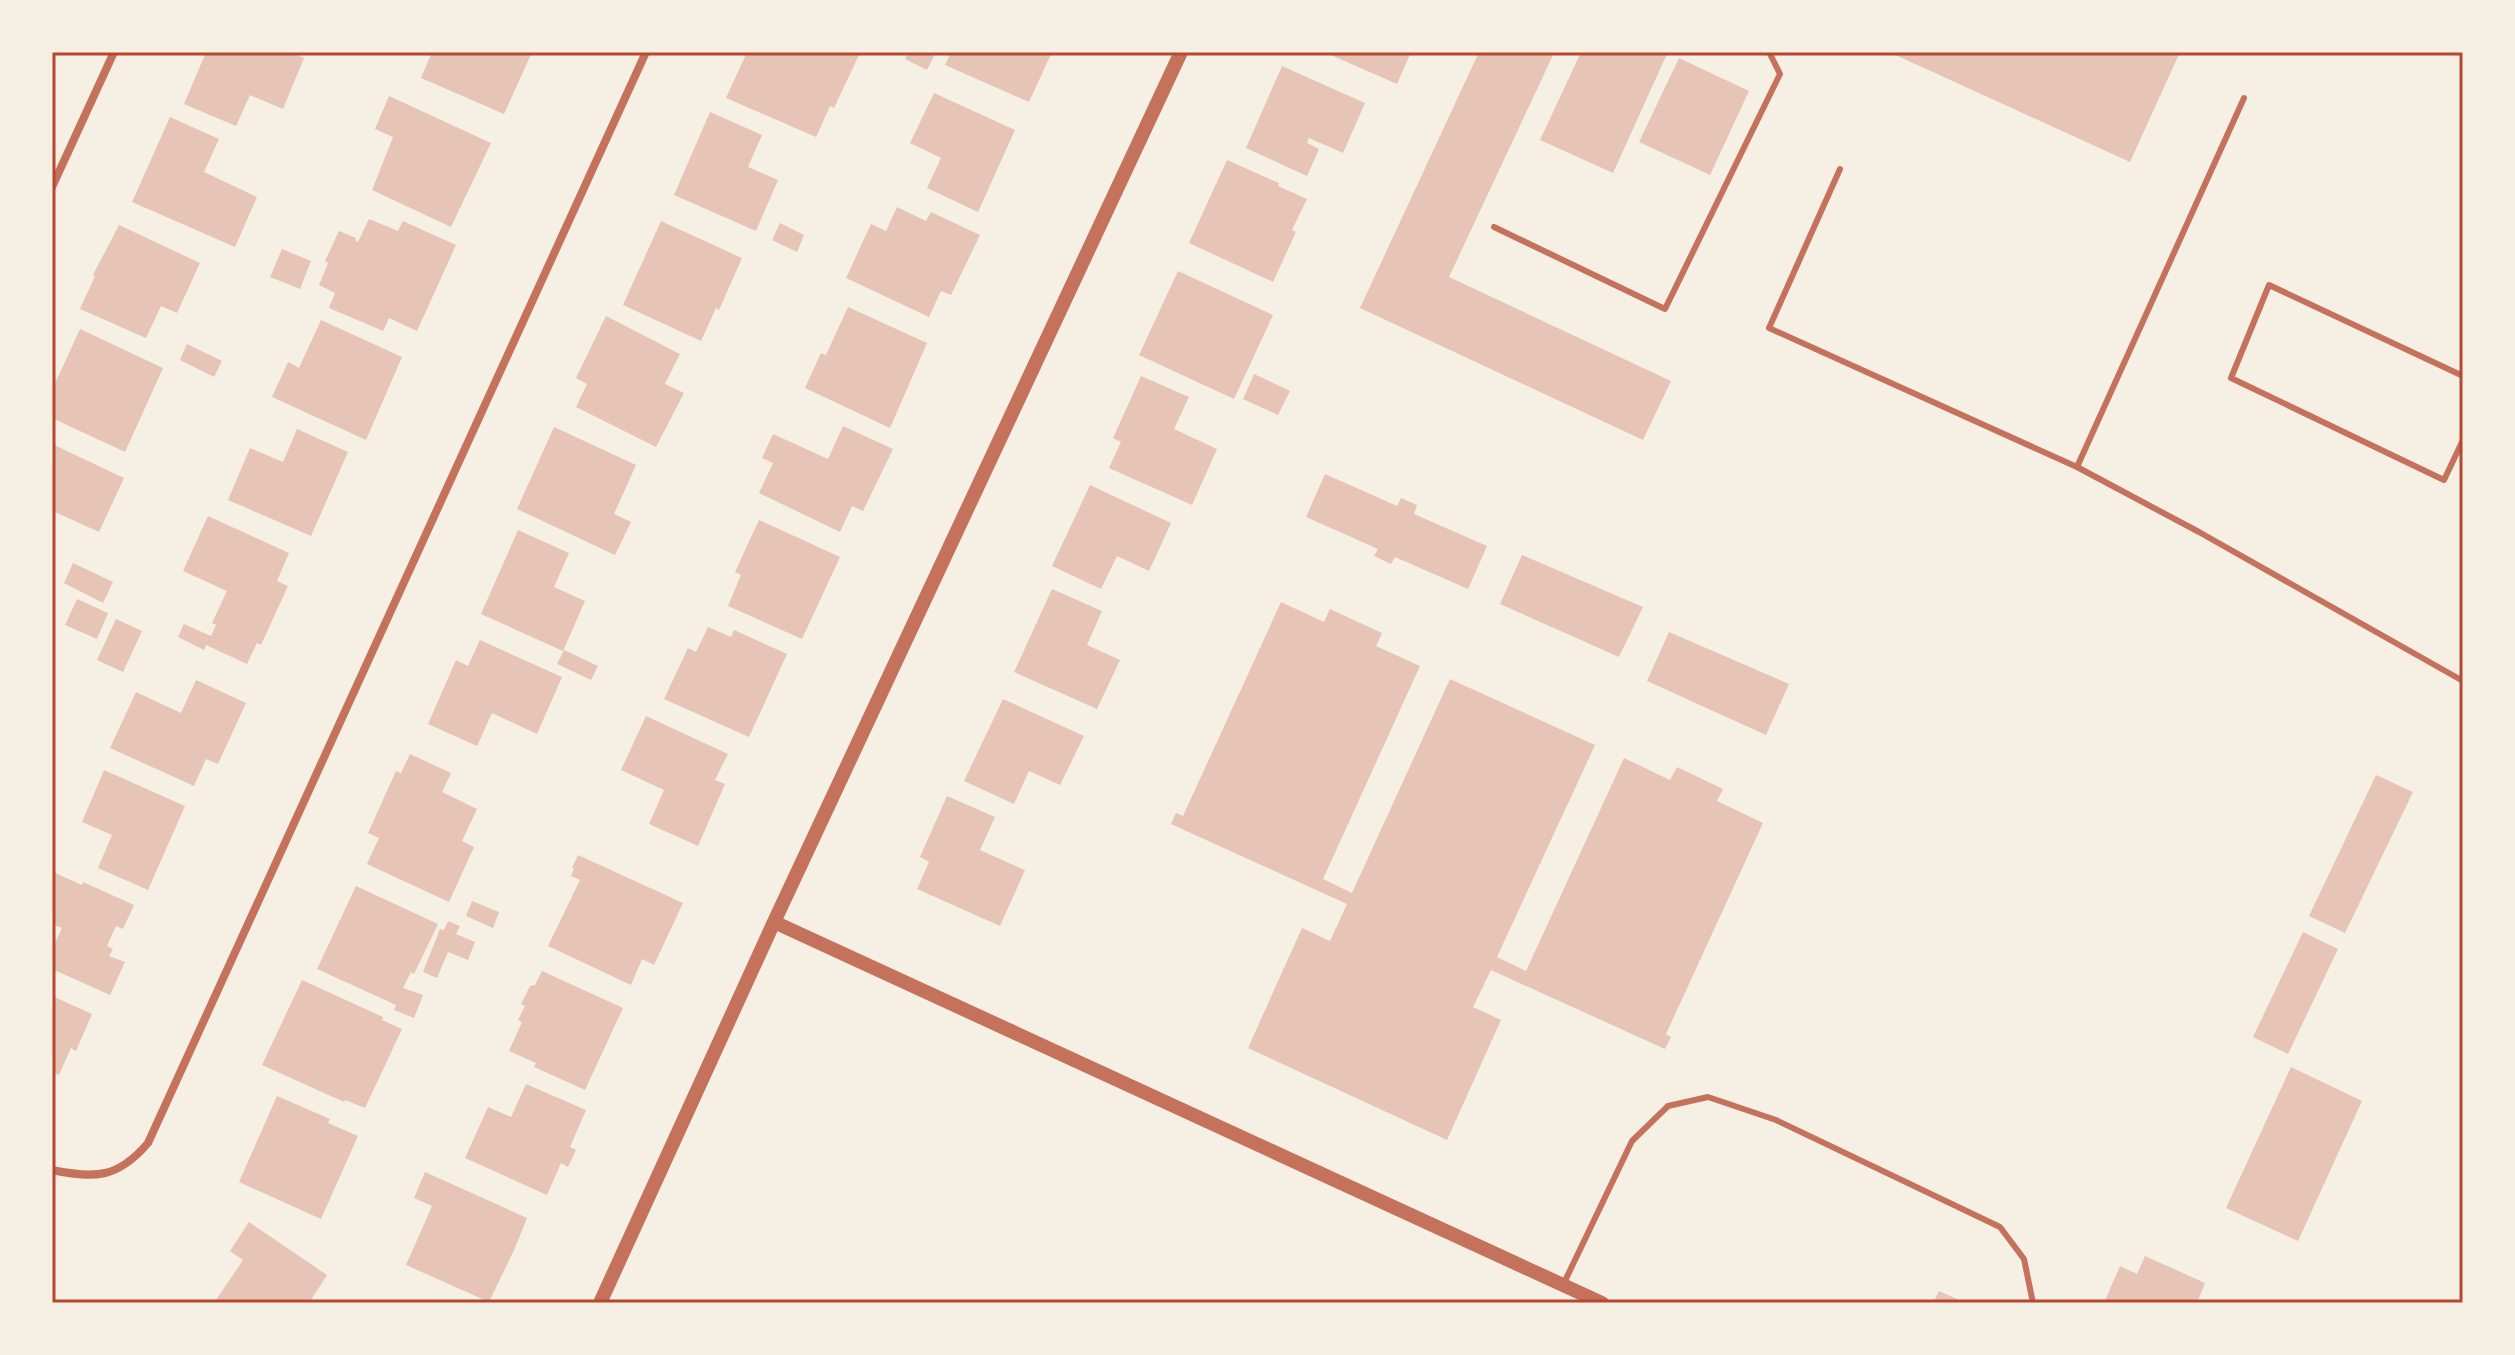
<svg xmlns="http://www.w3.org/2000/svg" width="2515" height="1355" viewBox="0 0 2515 1355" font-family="Inter,sans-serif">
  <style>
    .building { fill: #e6c5b7 }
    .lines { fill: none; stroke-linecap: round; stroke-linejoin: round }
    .service { stroke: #c5725c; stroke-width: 6 }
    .minor { stroke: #c5725c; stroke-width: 8 }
    .tertiary { stroke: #c5725c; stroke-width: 14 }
    .neatline { fill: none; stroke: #b5482f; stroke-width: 3 }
  </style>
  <rect width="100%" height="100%" fill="#f6efe4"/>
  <path class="building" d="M206 52H290L304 58 283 109 250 95 236 126 184 104Z
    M432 52H532L504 114 421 78Z
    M747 52H858L860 53 834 108 830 106 816 137 726 98Z
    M909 52H931L935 54 927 70 905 59Z
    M951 52H1052L1029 102 945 65Z
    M1324 52H1411L1397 84Z
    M1479 52H1547L1553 55 1449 277 1671 381 1643 440 1360 308Z
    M1581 52H1663L1667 54 1613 173 1540 140Z
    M1889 52H2180L2130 162Z
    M1679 58 1749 91 1710 175 1639 142Z
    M1282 66 1365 103 1343 153 1309 138 1307 143 1319 149 1307 176 1246 148Z
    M934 93 1015 130 978 212 927 188 941 158 910 143Z
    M389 96 491 143 451 227 372 190 393 137 375 129Z
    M710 112 762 135 748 167 778 180 756 231 674 195Z
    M170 117 219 139 204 172 257 197 235 247 132 202Z
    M1227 160 1279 183 1278 186 1307 199 1292 230 1296 232 1273 282 1189 243Z
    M897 207 926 221 931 212 980 235 951 295 941 291 929 317 846 278 871 224 886 231Z
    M369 219 398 231 403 221 456 245 417 331 389 318 383 331 329 308 335 293 319 285 328 263 325 261 339 231 356 238 355 240 358 242Z
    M661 221 742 258 719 310 716 308 701 341 623 305Z
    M780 223 804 235 797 252 772 240Z
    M119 225 200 263 177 313 161 306 146 338 80 309 95 276 93 275Z
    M282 249 311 261 300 289 270 277Z
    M1178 271 1273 315 1234 399 1139 355Z
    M848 307 927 343 890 428 805 388 821 353 826 355Z
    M606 316 680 354 665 384 684 393 656 447 576 407 587 384 576 378Z
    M321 320 402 357 366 440 272 397 288 362 299 368Z
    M80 329 163 368 125 452 52 418V390Z
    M187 344 222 361 214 377 180 360Z
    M1254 374 1290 391 1278 415 1243 399Z
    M1141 376 1189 397 1174 429 1217 449 1192 505 1109 468 1121 442 1113 438Z
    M843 426 893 449 863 511 852 506 840 532 759 493 773 463 762 458 773 434 828 459Z
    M554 427 636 465 614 514 631 522 615 555 517 509Z
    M297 429 348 452 311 536 228 500 250 448 283 462Z
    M52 444 124 478 99 532 55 512 52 519Z
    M1325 474 1397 506 1401 498 1417 505 1414 514 1487 546 1468 589 1395 557 1391 564 1374 556 1378 549 1306 517Z
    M1090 485 1171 523 1149 571 1117 556 1101 589 1052 566Z
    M208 516 289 553 277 581 288 586 261 645 257 643 247 664 206 645 204 650 178 637 184 624 211 636 216 625 212 623 227 591 183 571Z
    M759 520 840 557 802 639 728 606 741 575 735 572Z
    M518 530 569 553 554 587 585 601 563 651 481 614Z
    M1522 555 1643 607 1619 657 1500 604Z
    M73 563 113 582 103 603 64 583Z
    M1052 589 1102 611 1087 645 1120 660 1097 709 1014 672Z
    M77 599 108 613 97 639 65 625Z
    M1281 602 1324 622 1330 609 1382 633 1376 646 1420 666 1323 879 1352 893 1450 679 1595 745 1497 957 1526 971 1624 758 1670 780 1677 767 1723 789 1717 801 1763 823 1666 1034 1671 1037 1665 1049 1491 970 1473 1007 1501 1020 1447 1140 1248 1048 1302 928 1330 941 1347 904 1171 824 1176 813 1183 816Z
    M116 619 142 631 123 672 97 660Z
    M708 627 731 637 734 630 787 654 749 737 664 699 688 648 696 652Z
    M1669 632 1789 684 1766 735 1647 681Z
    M480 640 562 677 537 734 492 713 477 746 428 724 456 660 468 666Z
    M564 650 598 666 591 680 557 664Z
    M196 680 246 703 218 764 206 759 194 786 110 748 136 692 181 713Z
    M1003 699 1084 736 1060 785 1029 771 1014 804 964 781Z
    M646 716 728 754 715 780 725 784 698 846 649 824 664 790 621 770Z
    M410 754 451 773 442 792 477 809 462 841 474 847 449 902 367 864 379 838 368 833 396 771 401 773Z
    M104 770 185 806 148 890 98 868 112 835 82 822Z
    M2376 775 2413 792 2345 933 2309 916Z
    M947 796 995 817 980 850 1025 870 1000 926 917 889 929 862 920 857Z
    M578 855 683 903 654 965 642 959 631 985 548 946 580 880 571 876 574 869 572 868Z
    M53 872 82 885 83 882 134 905 123 929 116 926 107 946 113 949 109 956 125 962 110 995 52 969V950L62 928 52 924Z
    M356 886 438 924 414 974 411 972 403 988 423 995 414 1018 394 1010 396 1005 317 969Z
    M472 901 499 912 493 928 466 916Z
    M448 921 460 926 456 934 475 942 468 960 448 952 437 978 423 972 440 929 444 930Z
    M2303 932 2338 949 2288 1054 2253 1037Z
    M542 971 623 1008 585 1090 534 1067 536 1063 509 1051 522 1022 518 1020 525 1006 521 1004 530 986 535 985Z
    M302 980 383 1017 382 1020 402 1029 365 1108 345 1100 344 1102 262 1065Z
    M52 996 92 1014 76 1051 71 1048 59 1075 52 1072Z
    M2291 1067 2362 1101 2298 1241 2226 1208Z
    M526 1084 586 1110 570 1147 576 1150 568 1167 561 1163 547 1195 465 1158 488 1107 511 1117Z
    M277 1096 330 1119 328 1123 358 1136 321 1219 239 1182Z
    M425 1172 527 1218 515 1248 489 1302 406 1265 432 1206 414 1198Z
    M249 1222 327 1275 309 1303H214L243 1260 230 1251Z
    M2145 1256 2205 1283 2197 1303H2104L2120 1266 2137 1274Z
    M1939 1291 1966 1303H1933Z"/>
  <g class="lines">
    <path class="service" d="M1840 169 1769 328 2077 467 2199 532 2463 681
      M1494 227 1665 309 1780 74 1769 52
      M2463 376 2269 285 2231 378 2444 480 2463 440
      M2077 467 2244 98
      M1563 1285 1632 1141 1668 1106 1708 1097 1776 1120 2000 1227 2024 1259 2033 1303"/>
    <path class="minor" d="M52 187 114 52
      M52 1170C96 1179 118 1178 148 1143L646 52"/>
    <path class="tertiary" d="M774 922 1602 1303
      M600 1303 774 922 1181 52"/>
  </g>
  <rect width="2515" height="1355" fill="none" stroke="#f6efe4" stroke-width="108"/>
  <rect x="54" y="54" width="2407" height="1247" class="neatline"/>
</svg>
